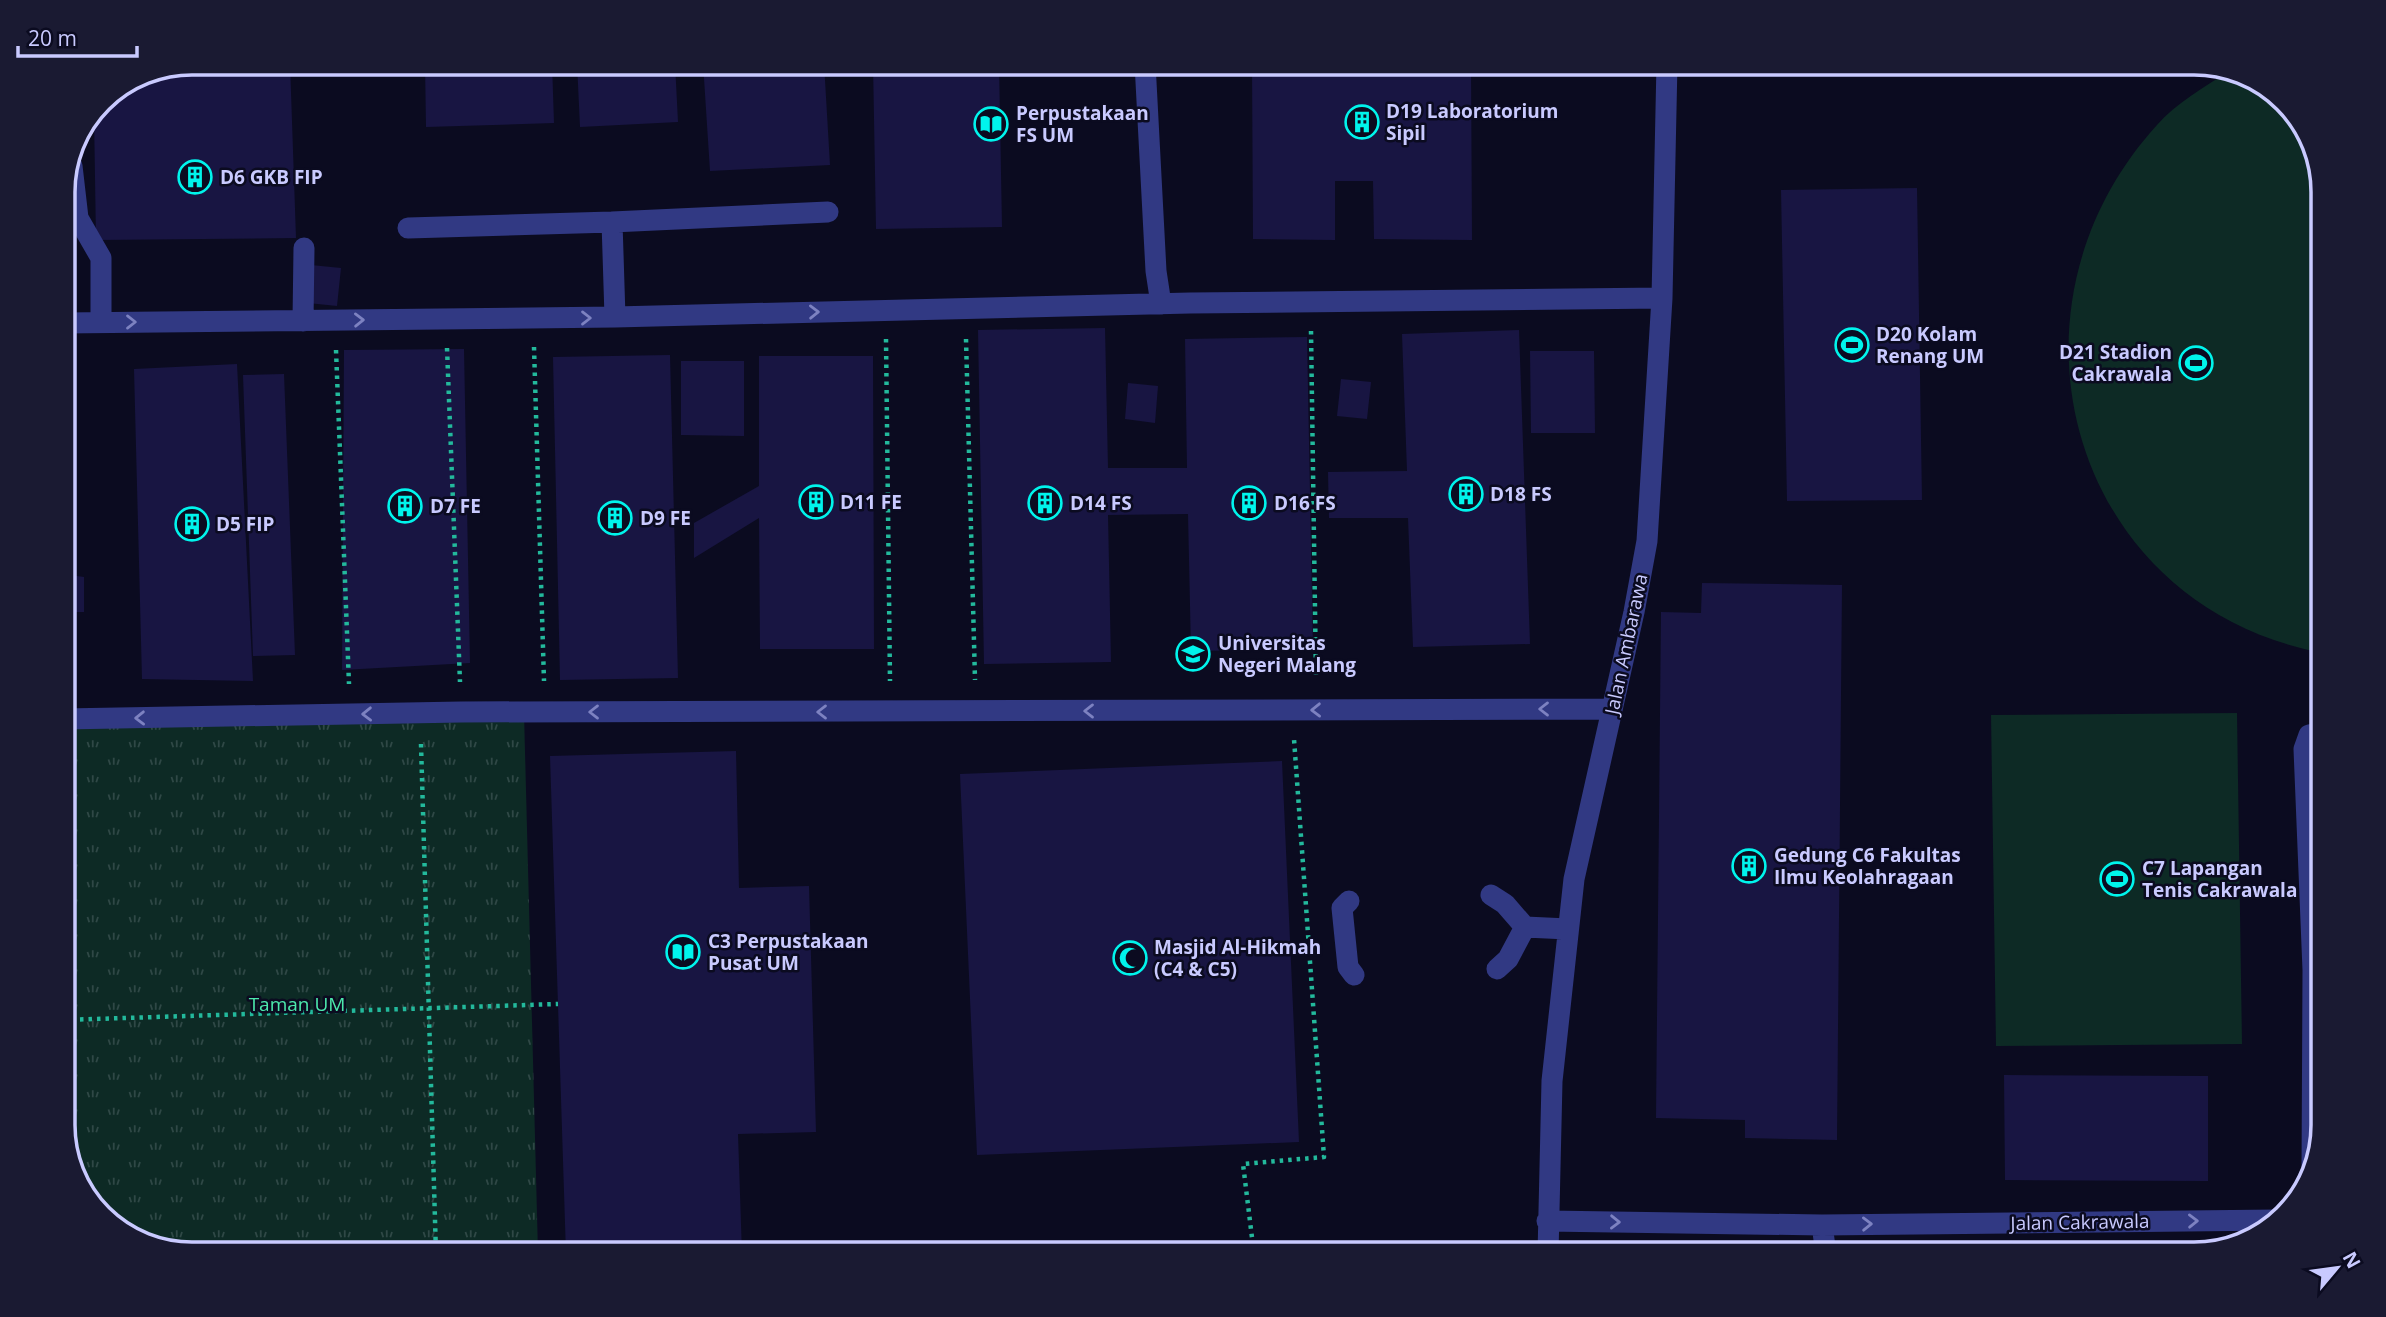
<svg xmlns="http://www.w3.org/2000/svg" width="2386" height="1317" viewBox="0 0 2386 1317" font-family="'Open Sans',sans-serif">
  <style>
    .grass { fill: url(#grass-tufts) }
    .pitch { fill: #0d2a25 }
    .building { fill: #181542 }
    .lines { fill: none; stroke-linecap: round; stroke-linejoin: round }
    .path { stroke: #23b99c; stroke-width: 4.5; stroke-dasharray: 3.5 5; stroke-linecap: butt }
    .minor { stroke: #313983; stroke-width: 21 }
    .oneway { stroke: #7d82c1 }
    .labels { text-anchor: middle; stroke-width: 5; stroke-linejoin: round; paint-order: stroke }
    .poi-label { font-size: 19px; font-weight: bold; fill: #c9caff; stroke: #0b0b20; text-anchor: start }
    .street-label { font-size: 19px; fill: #c9caff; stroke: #0b0b20 }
    .park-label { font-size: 19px; fill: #4ce9ac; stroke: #0b0b20 }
    .rim { fill: none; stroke: #c9caff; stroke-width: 3.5 }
  </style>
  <defs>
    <pattern id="grass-tufts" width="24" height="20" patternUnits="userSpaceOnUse" patternTransform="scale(1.75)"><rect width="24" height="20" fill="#0d2a25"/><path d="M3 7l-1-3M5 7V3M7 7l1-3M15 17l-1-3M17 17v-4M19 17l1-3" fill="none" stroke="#2f4846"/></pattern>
  </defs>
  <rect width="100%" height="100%" fill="#0b0b20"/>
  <path class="grass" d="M524 714 538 1254H192L135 1241 85 1197 63 1134V722Z"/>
  <path class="pitch" d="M2229 71 2251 76 2301 121 2323 184V653C2071 606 1988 310 2157 125 2176 103 2205 87 2229 71Z
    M2237 713 2242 1044 1996 1046 1991 715Z"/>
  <path class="building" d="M192 63H290L296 238 96 240 94 115 101 100 143 73Z
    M425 63H552L554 123 426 127Z
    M577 63H675L678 122 580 127Z
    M703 63H824L830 165 710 171Z
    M873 63H999L1002 227 876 229Z
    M1252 63H1471L1472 240 1374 239 1373 181H1335V240L1253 239Z
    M1917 188 1922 500 1787 501 1781 190Z
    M311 265 341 268 337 306 308 303Z
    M1105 328 1108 468H1187L1185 339 1307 337 1313 649 1191 651 1188 514 1108 515 1111 662 984 664 978 330Z
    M1519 330 1530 644 1413 647 1408 518H1329L1328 472 1407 471 1402 334Z
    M464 349 470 663 342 670 344 350Z
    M1530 351H1594L1595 433H1531Z
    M670 355 678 678 560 680 553 357Z
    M759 356H873L874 649H760L759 518 694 558V523L759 486Z
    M681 361H744V436L681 435Z
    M237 364 253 681 142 679 134 369Z
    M284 374 295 655 253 656 243 375Z
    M1341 379 1371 382 1367 419 1337 416Z
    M1128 383 1158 386 1155 423 1125 419Z
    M63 574 84 577V612H63Z
    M1702 583 1842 585 1837 1140 1745 1138V1120L1656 1118 1661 612 1701 613Z
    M736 751 739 888 809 886 816 1132 738 1134 742 1254H566L550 756Z
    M1282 761 1299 1142 977 1155 960 774Z
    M2004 1075 2208 1076V1181L2005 1180Z"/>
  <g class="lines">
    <path class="path" d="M1311 331 1316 679
      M886 339 890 681
      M966 339 975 680
      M534 347 544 681
      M447 348 460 682
      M336 350 349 684
      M421 744 436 1254
      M63 1020 558 1004
      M1254 1254 1243 1164 1324 1157 1294 739"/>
    <path class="minor" d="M1145 63 1156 271 1161 304
      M72 166 78 218 101 258V322
      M612 222 828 212
      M408 228 612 222 615 317
      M303 321 304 248
      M63 323 615 317 1190 303 1662 298
      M63 719 461 712 1612 709
      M1491 895 1505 904 1525 927 1568 929
      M1349 901 1342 908 1348 967 1354 975
      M1497 969 1508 959 1525 927
      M2312 1173 2313 970 2304 749 2309 735 2323 732
      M1547 1221 1822 1225 2276 1220
      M1822 1225 1826 1254
      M1548 1254 1552 1081 1574 879 1634 612 1647 541 1662 298 1667 63"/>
  </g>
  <defs><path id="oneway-chevron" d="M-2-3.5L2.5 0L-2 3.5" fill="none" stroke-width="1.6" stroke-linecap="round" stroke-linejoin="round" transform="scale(1.75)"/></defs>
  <g class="oneway">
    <use href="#oneway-chevron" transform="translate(814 312) rotate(-1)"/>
    <use href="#oneway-chevron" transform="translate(586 318)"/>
    <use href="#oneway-chevron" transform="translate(359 320) rotate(-1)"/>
    <use href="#oneway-chevron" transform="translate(131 322)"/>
    <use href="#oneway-chevron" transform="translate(1544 709) rotate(180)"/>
    <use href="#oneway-chevron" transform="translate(1316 710) rotate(179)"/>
    <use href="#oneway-chevron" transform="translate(1089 711) rotate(180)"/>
    <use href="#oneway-chevron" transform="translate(594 712) rotate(180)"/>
    <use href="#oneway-chevron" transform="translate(822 712) rotate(180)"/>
    <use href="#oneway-chevron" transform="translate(367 714) rotate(179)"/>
    <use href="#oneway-chevron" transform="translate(140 718) rotate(179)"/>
    <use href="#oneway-chevron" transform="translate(2193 1221) rotate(-1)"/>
    <use href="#oneway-chevron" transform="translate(1615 1222) rotate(1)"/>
    <use href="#oneway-chevron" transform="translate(1867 1224) rotate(-1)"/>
  </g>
  <defs>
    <symbol id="building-ring" viewBox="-11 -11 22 22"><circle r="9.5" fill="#0b0b20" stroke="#00f4ec" stroke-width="1.5"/><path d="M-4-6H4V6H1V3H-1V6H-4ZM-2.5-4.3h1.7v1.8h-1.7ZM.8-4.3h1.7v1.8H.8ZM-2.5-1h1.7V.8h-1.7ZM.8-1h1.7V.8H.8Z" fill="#00f4ec"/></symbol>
    <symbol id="library-ring" viewBox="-11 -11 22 22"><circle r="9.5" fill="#0b0b20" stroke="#00f4ec" stroke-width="1.5"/><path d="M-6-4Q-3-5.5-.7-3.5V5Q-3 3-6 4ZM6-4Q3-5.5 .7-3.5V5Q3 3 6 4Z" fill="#00f4ec"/></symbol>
    <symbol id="stadium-ring" viewBox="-11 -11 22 22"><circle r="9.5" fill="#0b0b20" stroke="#00f4ec" stroke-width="1.5"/><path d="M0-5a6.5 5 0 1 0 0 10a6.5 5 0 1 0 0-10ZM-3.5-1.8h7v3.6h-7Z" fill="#00f4ec"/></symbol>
    <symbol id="university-ring" viewBox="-11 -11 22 22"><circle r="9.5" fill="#0b0b20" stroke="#00f4ec" stroke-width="1.5"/><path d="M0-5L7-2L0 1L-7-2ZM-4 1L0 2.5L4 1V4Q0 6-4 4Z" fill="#00f4ec"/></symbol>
    <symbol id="mosque-ring" viewBox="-11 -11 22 22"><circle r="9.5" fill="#0b0b20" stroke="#00f4ec" stroke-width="1.5"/><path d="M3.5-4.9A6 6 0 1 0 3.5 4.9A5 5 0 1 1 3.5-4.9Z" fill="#00f4ec"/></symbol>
  </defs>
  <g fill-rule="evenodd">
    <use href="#building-ring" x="1343" y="103" width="38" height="38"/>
    <use href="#library-ring" x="972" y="105" width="38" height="38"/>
    <use href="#building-ring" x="176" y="158" width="38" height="38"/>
    <use href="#stadium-ring" x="1833" y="326" width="38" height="38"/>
    <use href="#stadium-ring" x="2177" y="344" width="38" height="38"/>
    <use href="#building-ring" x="1447" y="475" width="38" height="38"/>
    <use href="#building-ring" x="797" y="483" width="38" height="38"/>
    <use href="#building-ring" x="1026" y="484" width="38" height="38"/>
    <use href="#building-ring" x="1230" y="484" width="38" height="38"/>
    <use href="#building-ring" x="386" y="487" width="38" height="38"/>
    <use href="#building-ring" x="596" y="499" width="38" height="38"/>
    <use href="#building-ring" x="173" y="505" width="38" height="38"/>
    <use href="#university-ring" x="1174" y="635" width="38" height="38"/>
    <use href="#building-ring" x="1730" y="847" width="38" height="38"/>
    <use href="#stadium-ring" x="2098" y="860" width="38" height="38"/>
    <use href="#library-ring" x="664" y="933" width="38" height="38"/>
    <use href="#mosque-ring" x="1111" y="939" width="38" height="38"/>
  </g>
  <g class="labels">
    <g class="poi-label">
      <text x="1386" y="118">D19 Laboratorium<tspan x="1386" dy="22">Sipil</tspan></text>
      <text x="1016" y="120">Perpustakaan<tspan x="1016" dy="22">FS UM</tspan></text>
      <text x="220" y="184">D6 GKB FIP</text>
      <text x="1876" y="341">D20 Kolam<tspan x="1876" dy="22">Renang UM</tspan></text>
      <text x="2172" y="359" text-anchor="end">D21 Stadion<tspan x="2172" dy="22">Cakrawala</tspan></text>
      <text x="1490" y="501">D18 FS</text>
      <text x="840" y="509">D11 FE</text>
      <text x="1070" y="510">D14 FS</text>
      <text x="1274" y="510">D16 FS</text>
      <text x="430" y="513">D7 FE</text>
      <text x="640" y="525">D9 FE</text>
      <text x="216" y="531">D5 FIP</text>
      <text x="1218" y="650">Universitas<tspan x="1218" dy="22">Negeri Malang</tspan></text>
      <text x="1774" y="862">Gedung C6 Fakultas<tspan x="1774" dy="22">Ilmu Keolahragaan</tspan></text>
      <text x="2142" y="875">C7 Lapangan<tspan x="2142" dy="22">Tenis Cakrawala</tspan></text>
      <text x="708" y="948">C3 Perpustakaan<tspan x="708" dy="22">Pusat UM</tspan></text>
      <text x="1154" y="954">Masjid Al-Hikmah<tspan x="1154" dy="22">(C4 &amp; C5)</tspan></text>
    </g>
    <g class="street-label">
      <text transform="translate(1626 644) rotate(-78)" y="7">Jalan Ambarawa</text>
      <text transform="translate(2080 1222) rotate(-1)" y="7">Jalan Cakrawala</text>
    </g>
    <g class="park-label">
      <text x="297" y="1011">Taman UM</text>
    </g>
  </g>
  <path d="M0 0H2386V1317H0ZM192 75H2194A117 117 0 0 1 2311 192V1125A117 117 0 0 1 2194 1242H192A117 117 0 0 1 75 1125V192A117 117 0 0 1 192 75Z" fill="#1a1a32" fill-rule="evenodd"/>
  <path class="rim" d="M192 75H2194A117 117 0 0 1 2311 192V1125A117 117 0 0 1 2194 1242H192A117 117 0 0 1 75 1125V192A117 117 0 0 1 192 75Z"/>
  <g transform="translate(2337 1268) rotate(61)" stroke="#0b0b20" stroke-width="5" paint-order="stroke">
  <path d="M0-5L12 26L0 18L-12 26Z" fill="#c9caff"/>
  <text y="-10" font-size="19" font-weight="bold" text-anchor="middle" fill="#c9caff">N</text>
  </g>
  <path d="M18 46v10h119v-10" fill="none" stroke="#c9caff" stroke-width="3.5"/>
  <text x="28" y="46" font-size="21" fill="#c9caff" stroke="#0b0b20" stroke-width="5" paint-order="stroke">20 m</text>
</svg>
